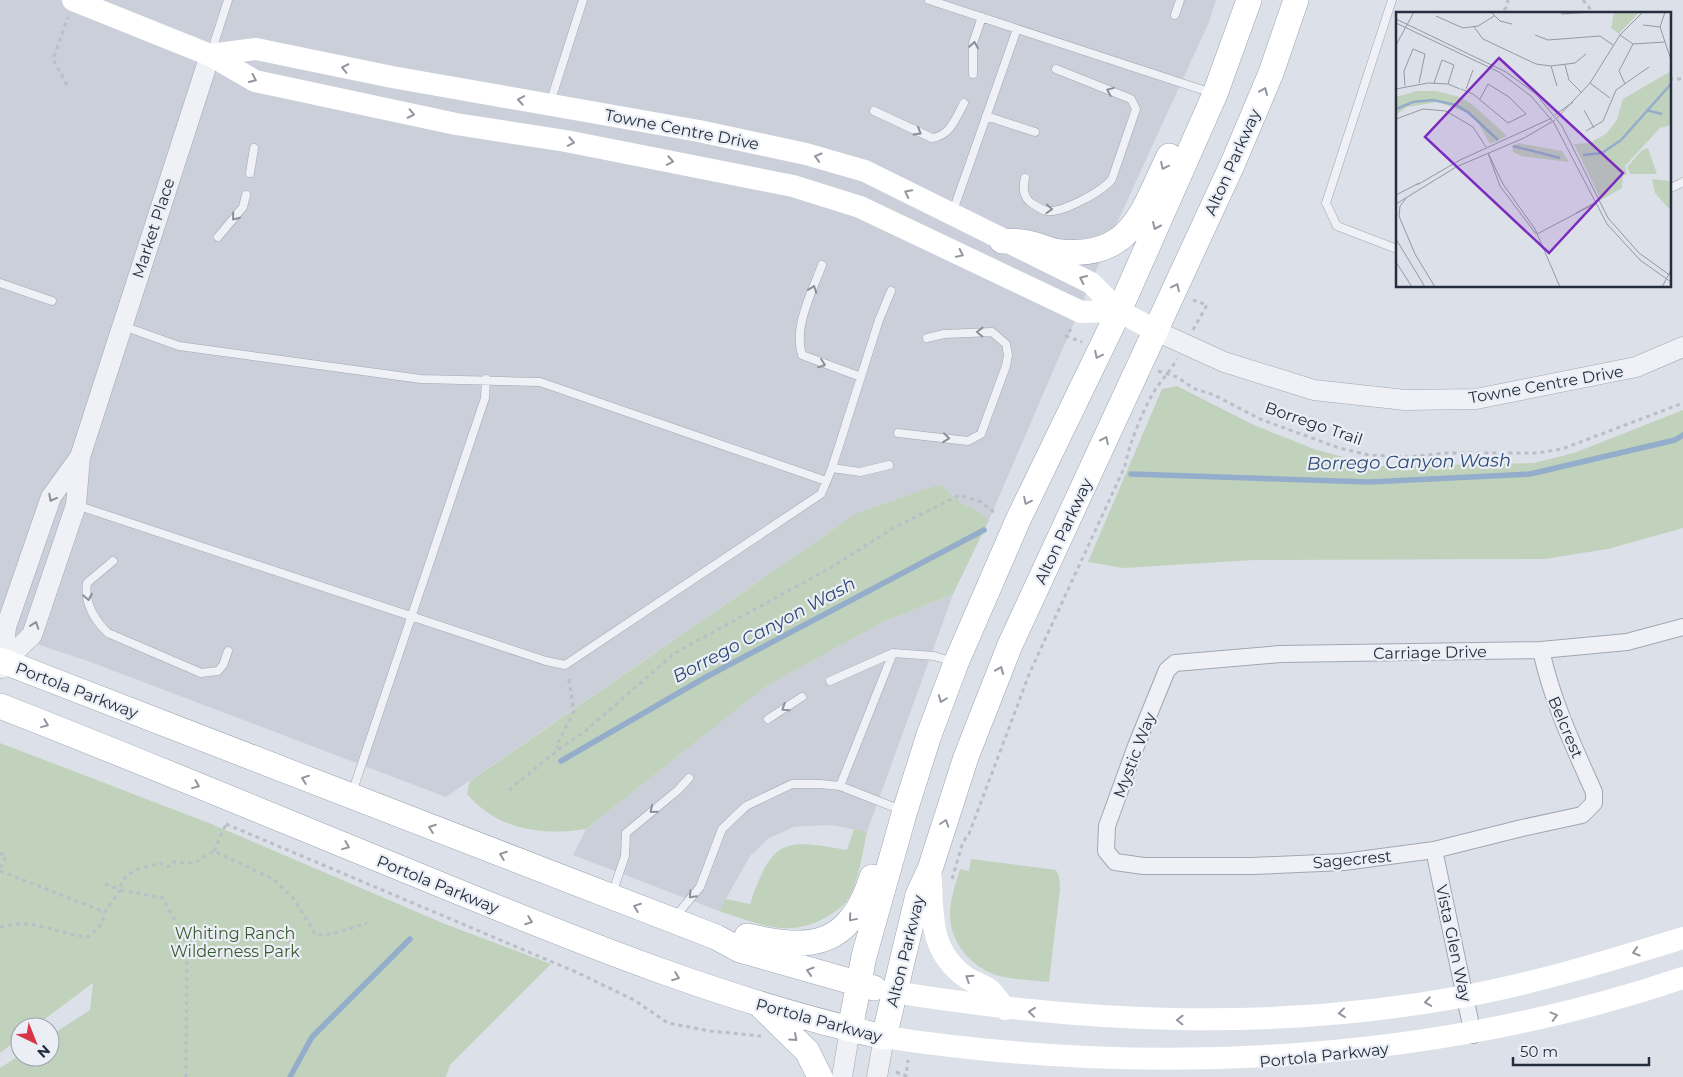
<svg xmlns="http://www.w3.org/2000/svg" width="1683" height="1077" viewBox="0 0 1683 1077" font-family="Montserrat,sans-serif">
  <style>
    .built { fill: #cacfda }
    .green { fill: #c1d2bc }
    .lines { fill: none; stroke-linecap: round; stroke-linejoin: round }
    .stream { stroke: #93adcb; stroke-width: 5.5 }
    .service-casing { stroke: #a1a7b2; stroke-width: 9 }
    .minor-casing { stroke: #a1a7b2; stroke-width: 18 }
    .tertiary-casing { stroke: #a1a7b2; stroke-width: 21 }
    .primary-casing { stroke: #9aa4b4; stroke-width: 26 }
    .path { stroke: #babec6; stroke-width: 3; stroke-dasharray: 4 4; stroke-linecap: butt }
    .service { stroke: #eff1f6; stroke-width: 8 }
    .minor { stroke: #eff1f6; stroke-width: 16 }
    .tertiary { stroke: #eff1f6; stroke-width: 20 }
    .secondary { stroke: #fff; stroke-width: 22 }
    .primary { stroke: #fff; stroke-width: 25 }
    .oneway { stroke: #8a909a }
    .oneway2 { stroke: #92969f }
    .labels { text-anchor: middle; stroke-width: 4.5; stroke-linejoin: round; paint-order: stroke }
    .street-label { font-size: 16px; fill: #252e3f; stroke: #ebeff5 }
    .park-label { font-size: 16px; fill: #385c31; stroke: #ebeff5 }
    .water-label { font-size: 18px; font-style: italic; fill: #2c4b76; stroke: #ebeff5 }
    .inset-river { fill: none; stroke: #93adcb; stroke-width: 2.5 }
    .inset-road { fill: none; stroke: #9399a4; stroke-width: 1 }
    .view { fill: #7b2cbf; fill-opacity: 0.15; stroke: #7b2cbf; stroke-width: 2.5 }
    .inset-edge { fill: none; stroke: #252e3f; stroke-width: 2.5 }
  </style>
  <rect width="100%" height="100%" fill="#dce0e8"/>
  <path class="built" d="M0 0H1216L1209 22 1111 236 989 520 976 510 961 503 940 484 857 513 446 797 88 661 0 632Z
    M953 594 867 832 832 825 805 826 794 827 769 838 750 856 719 911 573 855 586 829 765 687 883 622Z"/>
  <path class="green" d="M1177 386 1254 425 1314 449 1376 466 1534 463 1574 453 1683 410V528L1608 549 1544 559 1254 560 1123 568 1088 562 1162 389Z
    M940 484 961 503 976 510 989 520 953 594 883 622 765 687 586 829C542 836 498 830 467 794L470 781 857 513Z
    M0 743 209 823 445 924 551 964 450 1065 446 1077H0V1068L20 1055 50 1057V1036L90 1010 93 983 34 1027H20V1038L0 1053Z
    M854 829 867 832C862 853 859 884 846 902 841 908 832 914 825 918 786 939 757 923 719 911L726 899 750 904C772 840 782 838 847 850Z
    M971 859 1056 870 1059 876 1060 889 1049 982C1032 980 1012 980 996 975 971 967 949 941 950 914 950 899 956 883 960 869L969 871Z"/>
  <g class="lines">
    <path class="stream" d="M1131 474 1369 482 1530 474 1675 440 1683 435
      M561 761 706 677 984 530
      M290 1077 312 1037 410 939"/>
    <defs>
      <path id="service" d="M929 0 1212 93
        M1392 0 1326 203 1337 226 1397 249
        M1175 15 1180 0
        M211 53 228 0
        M973 74V43L982 17
        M550 103 583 0
        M874 111 932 138C950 136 956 118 964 103
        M986 116 1035 132
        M250 173 254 148
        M1025 178C1023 186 1023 196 1030 202 1036 206 1041 210 1047 211 1063 213 1103 191 1112 179L1136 109 1131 99 1056 69
        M1669 189 1683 182
        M953 211 1017 29
        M218 237 243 207 246 195
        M822 265C812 292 793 327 802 355L861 377
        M0 283 52 301
        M123 326 179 346 421 379 540 382 826 481
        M898 433 968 441 981 434 1006 366 1008 355 1006 344 992 332 944 334 927 338
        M889 465 860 472 832 468 879 320 891 291
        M76 505 546 661 565 665 821 494 832 468
        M113 561 87 583C84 602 94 620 108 633L201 673 218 671 223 665 228 651
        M830 681 893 653 934 656 954 662
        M768 719 802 697
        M840 786 893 653
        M352 793 485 398 486 379
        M612 894 625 856 626 833 678 790 689 778
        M675 917 700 887 722 829 746 806 792 784H820L840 786 901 810"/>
      <path id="minor" d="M1541 650C1552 701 1573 745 1594 792V803L1582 815 1522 828 1434 850 1344 862 1252 866H1144L1115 862 1106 851 1107 826 1136 746 1167 670 1175 663 1280 654 1541 650 1627 642 1683 627
        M1434 850 1473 1035"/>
      <path id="tertiary" d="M1156 331 1224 362 1314 390 1405 400 1476 399 1636 367 1683 347
        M4 662 32 635 76 505 80 457 210 55
        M2 668 6 627 51 497 80 457
        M842 1077 850 1029
        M877 1077 884 1037"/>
      <path id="primary" d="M1002 241C1010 241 1020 241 1028 243 1039 245 1050 251 1061 252 1133 259 1143 209 1169 156
        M0 660 716 937 740 950 874 988
        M0 706C149 764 296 826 444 886 588 945 732 1003 884 1037L918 895 930 869 966 757 1010 645 1233 163 1271 73 1296 0
        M747 936C812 951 850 947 872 877
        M763 1008 807 1051 820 1077
        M850 1029 864 956 904 814 929 735 956 663 1018 520 1119 311 1215 94 1249 0"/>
    </defs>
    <use href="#service" class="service-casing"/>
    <use href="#minor" class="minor-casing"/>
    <use href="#tertiary" class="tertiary-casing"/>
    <use href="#primary" class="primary-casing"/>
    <path class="path" d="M1583 0 1594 14
      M1497 14 1506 8 1508 0
      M1669 79H1683
      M67 85 53 59 68 17
      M1071 329 1066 336 1082 342
      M1193 330 1207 305 1193 300
      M1158 371 1177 377 1195 389 1214 395 1260 419 1339 448 1369 455 1408 457 1446 453H1538L1562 449 1683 403
      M559 749 556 746 574 711 568 675
      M509 790 559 749 584 732 675 653 830 568 895 527 960 495 981 502 995 513
      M226 824 576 972 634 1000 668 1023 710 1031 761 1036
      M214 851 226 824
      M0 853 6 856 0 869
      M0 871 105 912
      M952 879 963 842 969 834 1030 672 1125 466C1128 447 1145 404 1157 387 1164 377 1171 370 1177 359
      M0 927C34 917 57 934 88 937L102 924 105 912 120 890 103 883
      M896 1072 906 1076 908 1060
      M186 1077 187 943 163 898 120 890C122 870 143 868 160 863L168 867 173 862 194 863 214 851 273 879 293 898 316 935 332 934 367 923"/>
    <use href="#service" class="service"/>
    <use href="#minor" class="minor"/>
    <use href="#tertiary" class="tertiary"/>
    <path class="secondary" d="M73 0 210 55 255 81 456 124 566 141 793 186 860 207 1081 312 1119 311
      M210 55 256 49 392 77 699 131 806 154 865 171 1091 283 1119 311 1156 331
      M930 869C934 912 926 949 967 978 974 983 985 985 991 991 996 996 1000 1003 1005 1009
      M894 992C1087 1023 1271 1032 1466 996 1540 982 1611 960 1683 938
      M884 1037C1148 1077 1428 1064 1683 978"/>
    <use href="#primary" class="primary"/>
  </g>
  <defs><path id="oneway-chevron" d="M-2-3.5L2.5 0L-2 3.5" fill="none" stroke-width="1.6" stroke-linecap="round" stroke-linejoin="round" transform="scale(1.25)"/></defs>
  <g class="oneway">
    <use href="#oneway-chevron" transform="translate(974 45) rotate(-81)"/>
    <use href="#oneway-chevron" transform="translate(1110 91) rotate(-158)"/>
    <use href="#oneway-chevron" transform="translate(918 132) rotate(30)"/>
    <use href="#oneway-chevron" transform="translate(1049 209) rotate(3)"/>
    <use href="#oneway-chevron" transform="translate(235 217) rotate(129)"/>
    <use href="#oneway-chevron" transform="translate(813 289) rotate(-70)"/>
    <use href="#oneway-chevron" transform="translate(980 332) rotate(-179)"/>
    <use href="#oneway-chevron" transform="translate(822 364) rotate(19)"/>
    <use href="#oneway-chevron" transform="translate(946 438) rotate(6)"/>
    <use href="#oneway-chevron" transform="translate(52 498) rotate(118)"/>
    <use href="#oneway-chevron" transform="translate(88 597) rotate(79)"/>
    <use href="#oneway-chevron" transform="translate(35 625) rotate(-71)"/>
    <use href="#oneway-chevron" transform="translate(785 708) rotate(147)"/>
    <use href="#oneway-chevron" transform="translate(653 810) rotate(141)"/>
    <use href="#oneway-chevron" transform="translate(692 895) rotate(133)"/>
  </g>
  <g class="oneway2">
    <use href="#oneway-chevron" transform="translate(345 68) rotate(-168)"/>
    <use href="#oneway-chevron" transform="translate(253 79) rotate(25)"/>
    <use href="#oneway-chevron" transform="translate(1264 91) rotate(-67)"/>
    <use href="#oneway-chevron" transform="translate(521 100) rotate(-170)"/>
    <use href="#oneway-chevron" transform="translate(411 114) rotate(12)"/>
    <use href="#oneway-chevron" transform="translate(571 142) rotate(11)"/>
    <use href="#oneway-chevron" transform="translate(818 157) rotate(-163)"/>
    <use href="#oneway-chevron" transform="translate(670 161) rotate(10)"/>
    <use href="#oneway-chevron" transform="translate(1164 166) rotate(116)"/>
    <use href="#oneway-chevron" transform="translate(908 193) rotate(-153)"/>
    <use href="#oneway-chevron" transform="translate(1156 226) rotate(114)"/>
    <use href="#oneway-chevron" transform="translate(960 254) rotate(26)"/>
    <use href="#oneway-chevron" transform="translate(1083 279) rotate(-155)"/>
    <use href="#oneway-chevron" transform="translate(1176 287) rotate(-65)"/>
    <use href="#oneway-chevron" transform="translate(1098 355) rotate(116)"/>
    <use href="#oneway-chevron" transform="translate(1105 440) rotate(-65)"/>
    <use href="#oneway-chevron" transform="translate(1027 501) rotate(116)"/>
    <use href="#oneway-chevron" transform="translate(1000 670) rotate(-68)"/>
    <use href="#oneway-chevron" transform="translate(942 699) rotate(111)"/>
    <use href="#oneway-chevron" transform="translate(45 724) rotate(22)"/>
    <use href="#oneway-chevron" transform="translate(305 779) rotate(-159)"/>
    <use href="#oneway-chevron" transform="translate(196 785) rotate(22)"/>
    <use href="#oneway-chevron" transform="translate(945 823) rotate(-72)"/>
    <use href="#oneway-chevron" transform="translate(432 828) rotate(-160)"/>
    <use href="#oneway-chevron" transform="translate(346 846) rotate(22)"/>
    <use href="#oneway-chevron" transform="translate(503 855) rotate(-159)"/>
    <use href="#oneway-chevron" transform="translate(637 907) rotate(-159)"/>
    <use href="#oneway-chevron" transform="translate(852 918) rotate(130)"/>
    <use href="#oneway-chevron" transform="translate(529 921) rotate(21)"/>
    <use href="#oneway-chevron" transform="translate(1636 952) rotate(163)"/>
    <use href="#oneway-chevron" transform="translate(810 971) rotate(-163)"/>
    <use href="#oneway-chevron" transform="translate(676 977) rotate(21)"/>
    <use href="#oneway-chevron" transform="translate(969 978) rotate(-147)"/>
    <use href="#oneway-chevron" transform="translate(1428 1002) rotate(171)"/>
    <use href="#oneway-chevron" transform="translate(1032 1012) rotate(-174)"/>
    <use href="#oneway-chevron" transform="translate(1342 1013) rotate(174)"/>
    <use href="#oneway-chevron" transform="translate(1554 1016) rotate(-15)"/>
    <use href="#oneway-chevron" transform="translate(1180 1020) rotate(-179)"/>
    <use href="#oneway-chevron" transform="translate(794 1038) rotate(42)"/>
  </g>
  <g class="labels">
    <g class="street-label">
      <text transform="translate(682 129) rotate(11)" y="6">Towne Centre Drive</text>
      <text transform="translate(1232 162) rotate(-66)" y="6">Alton Parkway</text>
      <text transform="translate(153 228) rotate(-72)" y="6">Market Place</text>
      <text transform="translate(1546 384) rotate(-10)" y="6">Towne Centre Drive</text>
      <text transform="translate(1314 423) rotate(19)" y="6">Borrego Trail</text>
      <text transform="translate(1063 531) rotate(-65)" y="6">Alton Parkway</text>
      <text transform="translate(1430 652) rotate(-1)" y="6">Carriage Drive</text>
      <text transform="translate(77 690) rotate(21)" y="6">Portola Parkway</text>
      <text transform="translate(1566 727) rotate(67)" y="6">Belcrest</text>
      <text transform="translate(1134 755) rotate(-69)" y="6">Mystic Way</text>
      <text transform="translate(1352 859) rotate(-5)" y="6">Sagecrest</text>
      <text transform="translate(438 884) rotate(22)" y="6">Portola Parkway</text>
      <text transform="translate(1454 943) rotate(78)" y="6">Vista Glen Way</text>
      <text transform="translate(905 951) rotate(-76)" y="6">Alton Parkway</text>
      <text transform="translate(819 1020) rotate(15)" y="6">Portola Parkway</text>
      <text transform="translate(1324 1055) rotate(-6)" y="6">Portola Parkway</text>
    </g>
    <g class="park-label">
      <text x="235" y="939">Whiting Ranch<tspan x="235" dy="18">Wilderness Park</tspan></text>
    </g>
    <g class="water-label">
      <text transform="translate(1409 462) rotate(-1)" y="6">Borrego Canyon Wash</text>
      <text transform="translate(764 630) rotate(-28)" y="6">Borrego Canyon Wash</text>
    </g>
  </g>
  <g transform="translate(1396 12)">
    <rect width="275" height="275" fill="#dce0e8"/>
    <path d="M218 0H243L223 22 215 16ZM275 59V113L264 116 229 154 231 163 214 161 227 163 226 176 205 188 178 132 193 131 210 122 221 108 227 87ZM21 79H40L64 85 77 93 111 124 94 132 83 112 72 101 42 90 11 95 0 103V85ZM123 131 166 139 173 150 125 144 117 140 116 134ZM252 136 261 162H234L231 155 246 138ZM256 167 275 169V199L259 181Z" fill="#c1d2bc"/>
    <path class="inset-river" d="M0 97 17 90 37 88 60 93 73 101 102 128M250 98 266 102M117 134 164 146M187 143 206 141 225 128 275 72"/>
    <path class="inset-road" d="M95 0 104 9 116 12M269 0 264 15 274 45M165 2 196 0M40 4 67 16 82 14 98 4M0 7 110 60 140 82 166 114 212 206 243 241 275 264M0 11 103 60 135 84 158 111 211 212 244 248 275 270M247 13 264 15M78 15 87 27 140 52 155 54 179 51 190 42M139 23 152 28 204 24 217 33M224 23 237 32 269 30M0 33 18 0M169 53 173 68 186 81M155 54 161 74M38 71 46 48 58 53 52 72M194 71 214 86M229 72 223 59 237 32M9 74 8 59 17 37 29 42 23 71M0 77 32 71 52 72 64 77M65 77 77 82 112 111 130 102 113 85 92 72 84 87M70 77 77 58M188 98 198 116M159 103 177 90M161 106 194 71 224 23 247 0M0 107 27 97 50 99 77 115 90 135M190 119 207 109 220 78 253 55M92 141 107 172 139 217 164 275M92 141 104 174 140 222M21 173 64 148 156 106M0 183 23 171M11 185 4 194 3 204 19 242 39 275M0 192 60 155 128 126 159 108M180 201 202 189M141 222 198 192M0 227 29 275M0 250 16 275M266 275 275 258"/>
    <path class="view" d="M103 46 227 161 153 241 29 125Z"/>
    <rect width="275" height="275" class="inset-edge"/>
  </g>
  <g transform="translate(35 1042) rotate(137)"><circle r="24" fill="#ebeff5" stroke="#9ca2ac"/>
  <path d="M0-4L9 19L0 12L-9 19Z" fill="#d83549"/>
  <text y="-8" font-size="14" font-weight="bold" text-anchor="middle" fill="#252e3f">N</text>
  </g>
  <path d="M1513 1057v8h136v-8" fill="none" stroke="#252e3f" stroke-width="2.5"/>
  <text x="1520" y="1057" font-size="15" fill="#252e3f" stroke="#ebeff5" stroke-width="4" paint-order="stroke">50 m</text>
</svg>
